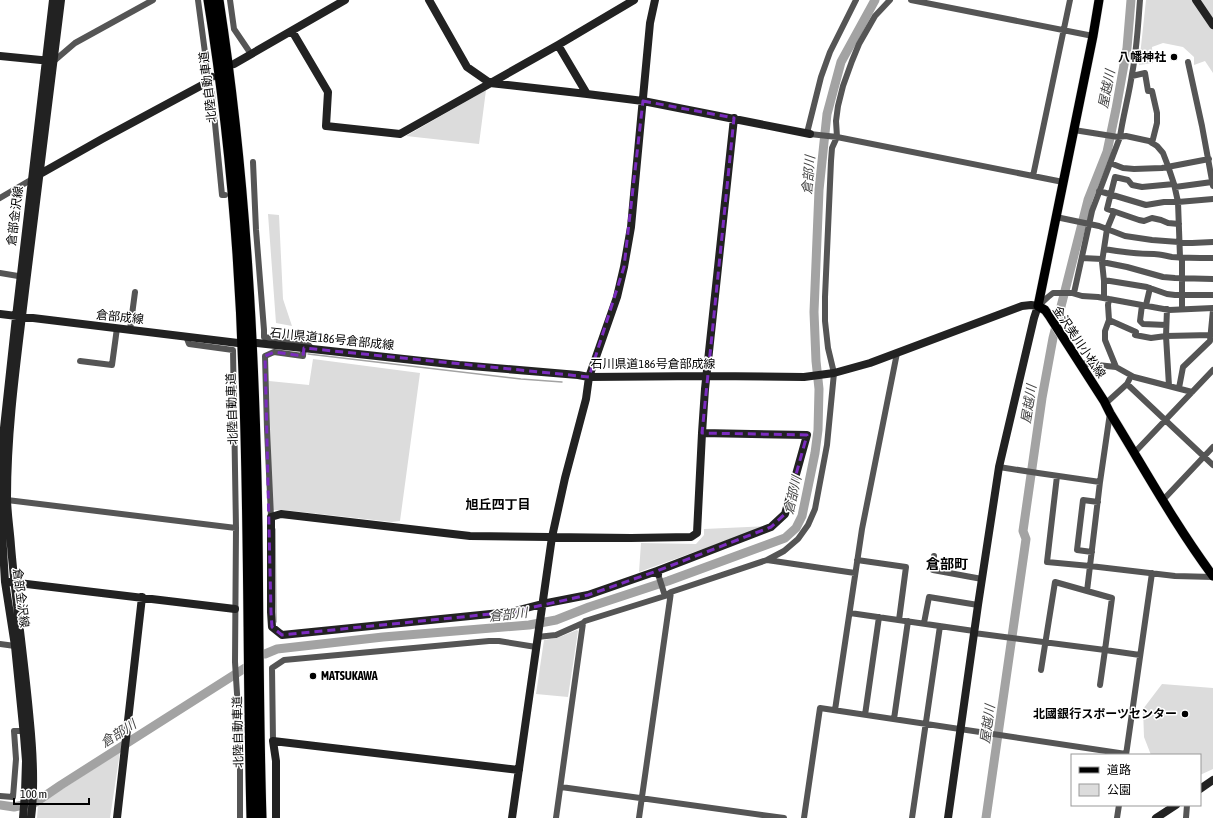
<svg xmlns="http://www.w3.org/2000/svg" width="1213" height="818" viewBox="0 0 1213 818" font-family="'Asap Condensed','Noto Sans JP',sans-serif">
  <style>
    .green { fill: #dcdcdc }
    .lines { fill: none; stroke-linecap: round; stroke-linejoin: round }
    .stream { stroke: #a3a3a3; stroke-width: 1.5 }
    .river { stroke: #a3a3a3; stroke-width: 9 }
    .primary-casing { stroke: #dbdbdb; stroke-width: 10 }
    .highway-casing { stroke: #dbdbdb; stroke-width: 12 }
    .street { stroke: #555; stroke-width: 6 }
    .secondary { stroke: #222; stroke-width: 8 }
    .primary { stroke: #000; stroke-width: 9 }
    .highway { stroke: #000; stroke-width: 11 }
    .marked { fill: none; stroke: #7b2cbf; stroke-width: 3; stroke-dasharray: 8 5; stroke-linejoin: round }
    .poi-dot { fill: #000; stroke: #fff; stroke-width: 1.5 }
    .labels { text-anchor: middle; stroke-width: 3; stroke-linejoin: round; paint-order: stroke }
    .poi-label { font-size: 12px; font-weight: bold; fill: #000; stroke: #fff; text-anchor: end }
    .street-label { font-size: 12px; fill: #000; stroke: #fff }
    .water-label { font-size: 13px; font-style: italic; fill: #444; stroke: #fff }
    .neighbourhood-label { font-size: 13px; font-weight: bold; fill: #000; stroke: #fff }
    .quarter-label { font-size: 14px; font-weight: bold; fill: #000; stroke: #fff }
  </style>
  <rect width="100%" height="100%" fill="#fff"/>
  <path class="green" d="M1146 0H1213V73L1205 61 1194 65V57L1183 47 1163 43 1152 47 1153 63 1139 65Z
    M486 90 479 144 406 136Z
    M268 214 279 215 283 299 292 326 276 323Z
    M313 359 420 373 400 521 392 522 284 510H272L269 381 309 385Z
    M767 526 639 572 641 543 696 544 704 535V529Z
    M577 630 578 631 568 697 536 694 544 640 557 638Z
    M1162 684 1213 688V769L1200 775V755H1151L1144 737 1143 709Z
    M120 752 110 818H37L38 805Z"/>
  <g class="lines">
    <path class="stream" d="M308 354 521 379 562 382
      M275 529 276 622"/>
    <path class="river" d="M265 654 277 649 383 637 529 625 556 620 589 607 668 581 785 538 796 528 802 516 815 453 818 430 819 389 816 361 814 312 819 190 827 114 841 62 875 0
      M0 805 14 807 36 802 61 785 245 668
      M986 818 1026 539 1023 531 1042 398 1053 338 1088 200 1107 152 1116 109 1127 48 1131 0"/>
    <defs>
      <path id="primary" d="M1099 0 1093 36 1038 306 1045 310 1050 317 1104 401 1110 413C1144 468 1175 525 1213 576"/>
      <path id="highway" d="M209 0C229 123 240 249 244 373 250 521 248 670 252 818
        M218 0C245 174 254 350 257 526 258 623 258 721 261 818"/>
    </defs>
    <use href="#primary" class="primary-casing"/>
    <use href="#highway" class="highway-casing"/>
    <path class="street" d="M198 0 208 75 206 83 212 93 222 195H225
      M230 0 234 29 251 54
      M911 0 1093 36
      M54 61 75 43 153 0
      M1188 62 1202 126 1213 186
      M1132 76 1145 73 1148 91H1152L1157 113V123L1152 143
      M1074 130 1118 137 1126 136 1149 141 1157 146 1163 153 1168 166 1174 184 1178 202 1180 257 1182 260V309
      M807 133 821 77 830 52 856 0
      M810 134 837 137 1063 182
      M253 162 256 230 264 330V337L306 342 312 349
      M1110 163 1123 168 1134 169 1162 168 1209 159
      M1033 176 1070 0
      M1174 184 1142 187 1132 185 1128 180 1115 177 1107 209 1139 220 1144 221 1152 218 1161 220 1168 223 1179 224
      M1175 187 1212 182
      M1099 191 1146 205 1164 202H1178L1213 199
      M0 198 34 178
      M1056 217 1099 226 1125 236 1152 240 1192 243 1213 242
      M1104 249C1121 252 1137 254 1154 254 1160 254 1166 256 1172 257 1186 258 1199 258 1213 258
      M1082 258 1102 259
      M1102 262 1127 267 1163 277 1175 278 1213 279
      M0 273 24 277
      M1104 280 1147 287 1167 294 1175 295H1213
      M1074 293 1092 211 1120 137C1123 116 1129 95 1132 74 1137 49 1138 25 1140 0
      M1104 298V281L1102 262 1107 229 1114 212
      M1109 299 1108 305 1109 320 1105 331V340L1116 367
      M1142 305 1140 321 1143 324 1166 325
      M1146 305 1150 288
      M1038 306 1048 297 1053 293H1072L1082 296 1098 297 1169 310 1213 308
      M1167 309 1166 336 1169 386
      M1109 320 1136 332 1135 335 1151 338 1166 336 1211 335
      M130 330 135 292
      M186 336 189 344 233 350 236 528 235 662 240 741V818
      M80 361 112 365 117 328
      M1079 363 1116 367 1134 377 1192 392
      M1127 384 1213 465
      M1179 388 1183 367 1210 341 1213 310
      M1105 404 1127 384 1131 376
      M1110 413 1100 482 1090 566 1175 576 1213 577
      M1135 452 1213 370
      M999 467 1038 473 1100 482
      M7 500 236 528
      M1163 500 1213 447
      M271 517 267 429 265 356 274 352 303 356 304 348
      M1092 552 1077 550 1083 500 1098 502
      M934 556 933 570 982 579
      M767 560 784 551 798 539 808 525 815 509 827 445 834 373 828 348 825 321V297L831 161 832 148 837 137 836 121 838 106 843 86 852 61 859 44 875 16 890 0
      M857 560 906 567 899 620
      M658 574 665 596
      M850 613 974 631
      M924 623 929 597 978 605
      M974 633 1105 650 1112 598 1087 591 1090 566 1047 562 1057 476
      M537 637 556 635 583 623 585 621 665 596 671 592 767 560 855 573
      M0 644 15 646
      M1041 670 1055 582 1087 591
      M1100 685 1105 650 1140 655
      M835 710 862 529 897 353
      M865 715 879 617
      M894 719 908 621
      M273 741 272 668 284 660 489 641H499L536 647
      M1126 755 1152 573
      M561 787 784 818
      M0 796 13 797 16 759 14 731H24
      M556 818 583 623
      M639 818 671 592
      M804 818 820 708 1126 754
      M912 818 940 626
      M1117 818 1119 805
      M1186 818 1187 805"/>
    <path class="secondary" d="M429 0 467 67 490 83 587 94
      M1196 0 1213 25
      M292 31 328 92 326 126 400 134 558 45 634 0
      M558 45 587 94 643 101 810 134
      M0 56 51 61
      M234 64 345 0
      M40 174 102 139 206 83 212 77
      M0 314 238 343
      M257 343 459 365 578 375 589 377 707 376 804 377 834 373 870 363 1022 306 1031 305 1038 306 1034 318 999 467 978 605 948 818
      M657 571 771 527 785 514 807 435 702 433
      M658 574 657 571 588 595 542 604 511 612 282 635 272 627 271 612V517L281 514 470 536 631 538 691 537 697 533 702 433 705 389 734 118
      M10 582 235 609
      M1200 789 1213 780
      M23 818 25 793 26 761 24 736 15 646 5 582 0 499V465L16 317 53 0
      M31 818C35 787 33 754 30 723 25 664 16 606 11 546 10 530 7 513 7 497 7 428 17 359 25 291 37 194 49 97 61 0
      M117 818 142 597
      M276 818V761L273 741 519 770
      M512 818 552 537 565 478 586 399 589 377 617 297 624 267 631 227 637 162 650 23 655 0
      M1156 818 1176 805"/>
    <use href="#primary" class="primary"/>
    <use href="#highway" class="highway"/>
  </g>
  <path class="marked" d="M643 101 734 118 702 433 807 435 785 514 771 527 657 571 588 595 511 612 282 635 272 627 271 612 265 356 274 352 303 356 304 348 589 377 624 267Z"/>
  <g class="poi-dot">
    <circle cx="1174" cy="57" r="4"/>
    <circle cx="313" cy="676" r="4"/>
    <circle cx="1185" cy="714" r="4"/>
  </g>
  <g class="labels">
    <g class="poi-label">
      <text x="1166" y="61">八幡神社</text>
      <text x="321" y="680" text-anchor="start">MATSUKAWA</text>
      <text x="1177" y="718">北國銀行スポーツセンター</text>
    </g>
    <g class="street-label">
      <text transform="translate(208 87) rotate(-97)" y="4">北陸自動車道</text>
      <text transform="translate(15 216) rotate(-83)" y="4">倉部金沢線</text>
      <text transform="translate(120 317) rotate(6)" y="4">倉部成線</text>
      <text transform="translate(332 339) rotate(6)" y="4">石川県道186号倉部成線</text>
      <text transform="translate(1079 342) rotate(56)" y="4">金沢美川小松線</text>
      <text x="653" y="368">石川県道186号倉部成線</text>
      <text transform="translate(232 409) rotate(-92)" y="4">北陸自動車道</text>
      <text transform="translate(21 598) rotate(83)" y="4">倉部金沢線</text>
      <text transform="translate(238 732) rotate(-91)" y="4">北陸自動車道</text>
    </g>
    <g class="water-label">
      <text transform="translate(1106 89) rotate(-79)" y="5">屋越川</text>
      <text transform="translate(808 175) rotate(-85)" y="5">倉部川</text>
      <text transform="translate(1028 404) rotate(-81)" y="5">屋越川</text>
      <text transform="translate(792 495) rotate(-77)" y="5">倉部川</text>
      <text transform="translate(508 614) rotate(-6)" y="5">倉部川</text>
      <text transform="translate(987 724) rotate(-82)" y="5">屋越川</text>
      <text transform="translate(118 733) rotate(-33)" y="5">倉部川</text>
    </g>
    <g class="neighbourhood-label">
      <text x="498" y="509">旭丘四丁目</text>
    </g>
    <g class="quarter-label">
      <text x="947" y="569">倉部町</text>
    </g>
  </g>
  <rect x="1071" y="754" width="130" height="52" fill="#ffffff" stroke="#999999"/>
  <rect x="1079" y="767" width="20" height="6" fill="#000000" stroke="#999999"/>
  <text x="1107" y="774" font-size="12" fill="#000000">道路</text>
  <rect x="1079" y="784" width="20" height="12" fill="#dcdcdc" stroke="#999999"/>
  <text x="1107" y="794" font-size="12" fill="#000000">公園</text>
  <path d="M14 798v6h75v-6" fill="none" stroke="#000000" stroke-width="2"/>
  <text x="20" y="798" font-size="12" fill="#000000" stroke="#ffffff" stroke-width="3" paint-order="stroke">100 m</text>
</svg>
